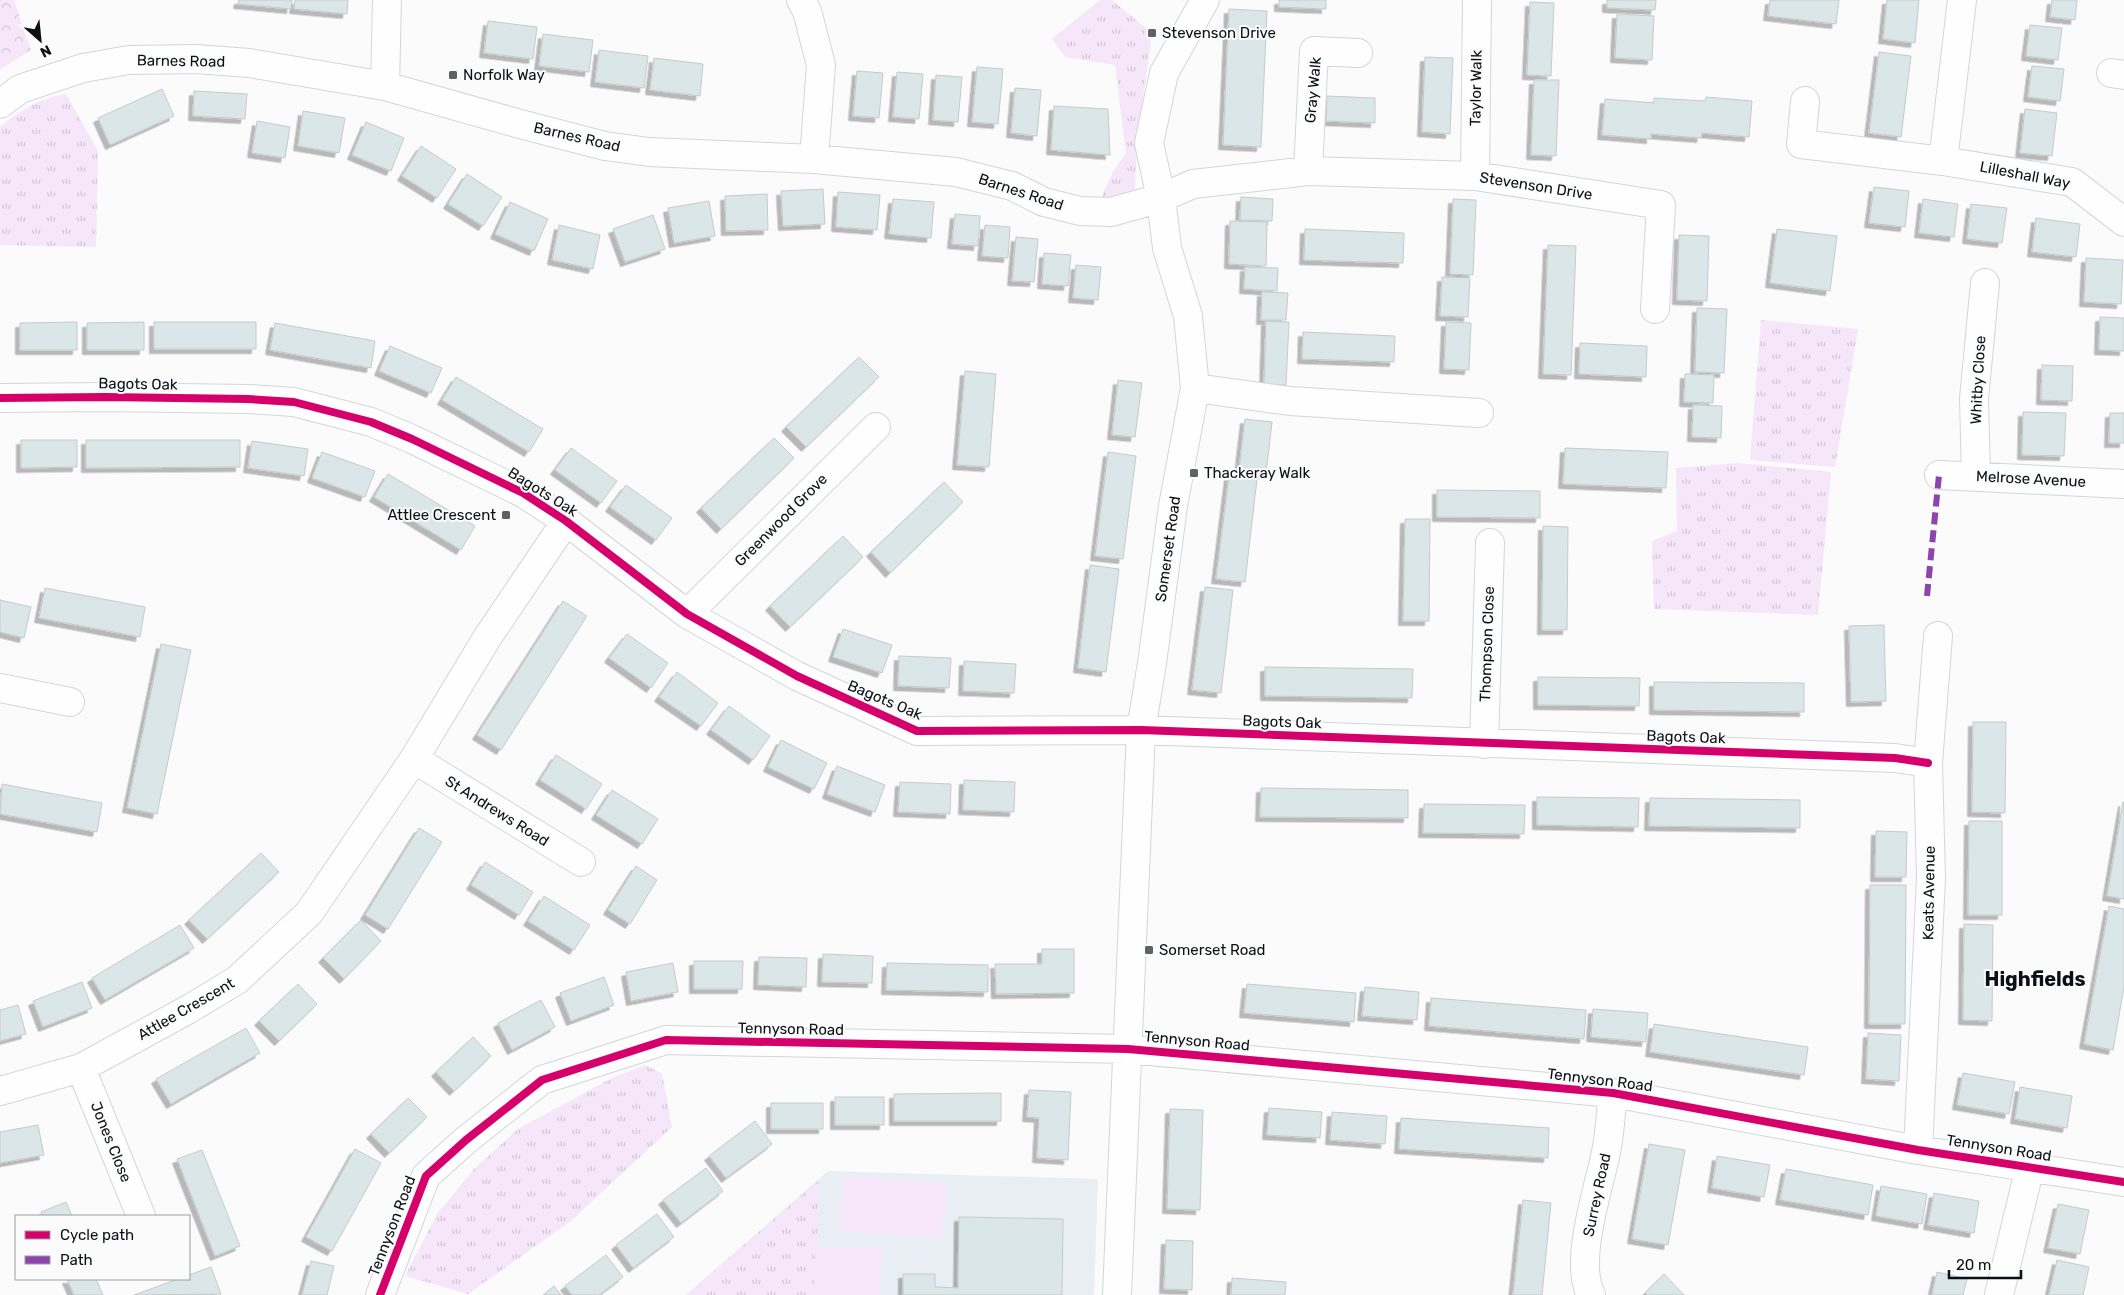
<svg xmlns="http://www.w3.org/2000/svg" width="2124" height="1295" viewBox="0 0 2124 1295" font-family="Rubik,sans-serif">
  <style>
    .built { fill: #e9eef4 }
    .grass { fill: url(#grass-tufts) }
    .forest { fill: url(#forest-crowns) }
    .pitch { fill: #f6e6fa }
    .building { fill: #dbe6e9; stroke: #c5cacb; filter: url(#shadow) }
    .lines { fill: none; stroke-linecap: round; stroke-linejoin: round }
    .minor-casing { stroke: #d2d6d9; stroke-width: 30 }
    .minor { stroke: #fefefe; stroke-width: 28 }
    .quiet { stroke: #8e44ad; stroke-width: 6; stroke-dasharray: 12 6; stroke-linecap: butt }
    .cycleway-casing { stroke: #fbfbfb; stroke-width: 11 }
    .cycleway { stroke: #d6006c; stroke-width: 8 }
    .poi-dot { fill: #5e6266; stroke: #fbfbfb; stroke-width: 2 }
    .labels { text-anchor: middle; stroke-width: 4; stroke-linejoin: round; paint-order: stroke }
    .poi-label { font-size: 15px; fill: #0a1016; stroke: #fbfbfb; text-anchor: start }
    .street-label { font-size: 15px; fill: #0a1016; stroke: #fbfbfb }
    .district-label { font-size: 20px; font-weight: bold; fill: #0a1016; stroke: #fbfbfb }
  </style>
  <defs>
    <pattern id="grass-tufts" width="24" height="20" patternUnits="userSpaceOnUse" patternTransform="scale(1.25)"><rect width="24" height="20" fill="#f6e6fa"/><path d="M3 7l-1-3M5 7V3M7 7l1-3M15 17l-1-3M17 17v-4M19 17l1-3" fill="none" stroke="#d2c4d6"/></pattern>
    <pattern id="forest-crowns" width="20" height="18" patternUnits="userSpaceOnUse" patternTransform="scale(1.25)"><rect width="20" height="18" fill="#f6e6fa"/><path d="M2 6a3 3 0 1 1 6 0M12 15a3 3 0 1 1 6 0" fill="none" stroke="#d2c4d6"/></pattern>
    <filter id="shadow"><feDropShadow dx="-4.5" dy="4.5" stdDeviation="0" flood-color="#0004"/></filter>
  </defs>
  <rect width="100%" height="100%" fill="#fbfbfb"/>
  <path class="built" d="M828 1171 1098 1179 1094 1295H686Z"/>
  <path class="grass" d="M1100 0H1112L1152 33 1138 135 1134 201 1097 206 1114 170 1126 153 1115 65 1065 57 1052 39Z
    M66 94 98 151 96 247 0 245V127C20 110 40 98 66 94Z
    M1761 320 1858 329 1835 467 1750 460Z
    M1738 463 1831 472 1818 615 1654 609 1652 541 1677 531 1676 468Z
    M646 1065 662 1074 672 1127 571 1221 468 1294 405 1276 437 1214 474 1169 518 1129 614 1077Z
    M819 1180 815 1295H686Z"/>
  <path class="forest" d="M0 0H14L31 50 0 70Z"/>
  <path class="pitch" d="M843 1175 947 1184 942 1239 838 1230Z
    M816 1248H881L880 1295H815Z"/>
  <path class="building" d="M239 0H292L291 9 238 4Z
    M295 0H348L347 14 294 9Z
    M1279 0H1326V9L1279 7Z
    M1607 0H1656L1655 10 1607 8Z
    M1770 0H1839L1836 24 1768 16Z
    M1887 0H1919L1915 43 1883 39Z
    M2052 0H2077L2075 20 2050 17Z
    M1530 2 1554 3 1551 76 1527 75Z
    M1229 9 1267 11 1261 147 1223 145Z
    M1617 14 1654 16 1652 60 1615 58Z
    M488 21 537 27 533 59 484 53Z
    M2030 25 2062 28 2058 60 2026 56Z
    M543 34 593 40 589 72 539 66Z
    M599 50 648 56 644 88 595 82Z
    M1879 52 1911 56 1901 137 1869 133Z
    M1425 57 1453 58 1450 134 1422 132Z
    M654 58 703 64 700 96 650 90Z
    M2032 66 2064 69 2060 101 2028 97Z
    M977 67 1003 69 998 124 972 122Z
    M857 71 883 73 879 118 853 116Z
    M897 72 923 74 919 119 893 117Z
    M936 75 962 77 958 122 933 120Z
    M1534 80H1559L1556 156 1531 155Z
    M1015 88 1041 90 1037 136 1011 133Z
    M162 89 174 116 110 145 98 118Z
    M194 91 247 94 245 119 193 116Z
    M1327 96 1375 98V123L1326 121Z
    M1706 97 1752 101 1749 137 1702 133 1701 138 1651 134V139L1602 135 1605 99 1654 103V98L1705 101Z
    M1054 106 1108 109 1110 155 1051 150Z
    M2025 109 2057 113 2052 156 2020 153Z
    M303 111 345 118 339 153 298 146Z
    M257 121 290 127 285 158 252 153Z
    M366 122 404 138 391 171 352 155Z
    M421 146 456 169 437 198 402 176Z
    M467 174 502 197 483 226 448 204Z
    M1874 187 1909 191 1905 227 1869 223Z
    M823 189 825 224 783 226 781 191Z
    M838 192 880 195 877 230 836 227Z
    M767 194 768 230 726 231 725 196Z
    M1241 197 1273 199 1272 221 1240 220Z
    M893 199 934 202 931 238 889 234Z
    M1453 199 1476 200 1473 275 1450 274Z
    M1923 199 1958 204 1954 237 1919 233Z
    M709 201 715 236 674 243 668 208Z
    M510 202 548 219 534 251 495 234Z
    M1971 204 2007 208 2002 243 1967 239Z
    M955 214 980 216 978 246 952 244Z
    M653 215 665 249 625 262 613 229Z
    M2036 218 2080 224 2076 257 2032 252Z
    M1230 221 1267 222 1266 266 1229 264Z
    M559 225 600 235 593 269 552 260Z
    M985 225 1010 227 1008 258 982 256Z
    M1305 229 1404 233 1403 263 1304 260Z
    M1777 229 1837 236 1830 291 1770 283Z
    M1679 235 1709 236 1707 301 1677 300Z
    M1016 237 1038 239 1034 282 1012 281Z
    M1548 245 1576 246 1571 375 1543 374Z
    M1044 253 1071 255 1068 286 1042 284Z
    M2086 258 2123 260 2121 304 2084 302Z
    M1076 265 1101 267 1098 300 1073 298Z
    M1245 267 1278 268 1277 291 1244 289Z
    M1442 277 1470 278 1468 317 1440 316Z
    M1262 292 1288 293 1286 320H1261Z
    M1697 308 1727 309 1724 373 1695 372Z
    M2100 317 2124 318V351L2099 350Z
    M1266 321 1289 322 1286 385H1264Z
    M77 322V350H20V323Z
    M144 322V350H87V323Z
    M154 322H256V349H154Z
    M1446 322 1471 323 1469 370 1444 369Z
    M275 323 375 341 371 368 270 350Z
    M1303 332 1395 336 1394 362 1302 359Z
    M1580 343 1647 346 1646 377 1579 374Z
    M390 346 442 368 431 393 379 371Z
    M859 357 879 377 806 447 786 427Z
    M2042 365 2073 366 2072 401 2041 400Z
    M965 371 996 374 989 467 957 465Z
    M1685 374 1714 375 1713 403 1684 402Z
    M456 377 543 429 529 452 442 400Z
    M1118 380 1142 383 1135 437 1112 435Z
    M1693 405 1722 406 1721 438 1692 437Z
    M2023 412 2066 413 2064 456 2022 455Z
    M2110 413H2124V443H2109Z
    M1245 419 1272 422 1266 474 1239 470Z
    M774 438 794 458 721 529 701 508Z
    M21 440H77V467L21 468Z
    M86 440H240V467L86 468Z
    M252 441 308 449 304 476 248 468Z
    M571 448 617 481 601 503 555 470Z
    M1565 448 1668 452 1666 488 1563 484Z
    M322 452 375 471 365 497 312 478Z
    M1108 452 1136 456 1123 559 1095 556Z
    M388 474 475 526 461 550 374 497Z
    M1229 476 1257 479 1245 582 1216 579Z
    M944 482 963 502 890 573 871 552Z
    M626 485 672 518 656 540 610 507Z
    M1437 490 1540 491V518L1437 517Z
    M1405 519H1430L1429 621H1403Z
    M1543 526 1568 527 1567 630H1542Z
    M843 536 863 557 790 627 770 606Z
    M1090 565 1119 569 1106 672 1078 668Z
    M1205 587 1233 590 1221 693 1192 690Z
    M45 588 145 607 140 637 39 618Z
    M0 600 31 607 24 638 0 632Z
    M563 601 587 616 501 750 477 735Z
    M1884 625 1886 701 1851 702 1849 626Z
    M843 629 892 645 882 673 833 657Z
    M627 634 668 663 651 688 609 658Z
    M161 644 191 650 157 814 127 808Z
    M899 656 951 658 949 688 898 686Z
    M964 661 1016 664 1014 693 963 691Z
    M1265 667 1413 669 1412 698 1265 696Z
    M677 672 718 703 701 726 659 697Z
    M1538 677 1640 678 1639 706 1538 705Z
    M1654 682 1804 683V712L1654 710Z
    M729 706 770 736 753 760 711 730Z
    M1973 722H2006L2005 813 1972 812Z
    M781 740 827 763 814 789 768 767Z
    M556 755 602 784 586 809 540 780Z
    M837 766 885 785 875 812 827 794Z
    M964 780 1015 782 1014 812 963 810Z
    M900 782 951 784 950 814 898 812Z
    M2 784 102 803 97 832 0 814Z
    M1261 788 1408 790V818L1260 817Z
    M612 790 658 819 642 844 596 815Z
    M1537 797 1639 798 1638 827 1537 825Z
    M1650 798 1800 800V828L1649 826Z
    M2123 802H2124V899L2107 896Z
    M1424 804 1525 805 1524 834 1423 833Z
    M1969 821H2002V915H1968Z
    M419 828 442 842 388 929 365 915Z
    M1876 831 1907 832 1906 877H1875Z
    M261 853 279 872 207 939 189 920Z
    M485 862 533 892 519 915 471 885Z
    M636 866 657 880 630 924 608 910Z
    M1870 885H1906L1905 1024H1869Z
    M544 896 590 925 574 950 528 921Z
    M2109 906 2124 909V987L2113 1050 2084 1044Z
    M361 920 381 941 344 979 323 958Z
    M1964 924 1993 925 1992 1021 1963 1020Z
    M180 925 194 948 105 1000 92 978Z
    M1042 949H1074V993L996 994 995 964H1042Z
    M823 954 873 956 872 983 822 982Z
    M759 957 807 958 806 987 758 985Z
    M694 961H743L742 989H694Z
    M673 963 678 992 631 1001 626 972Z
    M887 963 988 965V992L886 990Z
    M604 977 614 1005 571 1021 560 993Z
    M82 982 92 1008 43 1027 33 1001Z
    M298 984 317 1004 279 1041 259 1021Z
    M1247 984 1356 993 1354 1022 1244 1013Z
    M1365 987 1419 992 1417 1020 1362 1016Z
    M1431 998 1586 1010 1584 1039 1429 1026Z
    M541 1000 555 1027 512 1050 498 1023Z
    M18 1005 26 1034 0 1041V1010Z
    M1593 1009 1648 1013 1646 1042 1591 1037Z
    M1654 1024 1808 1047 1804 1075 1650 1052Z
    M246 1028 260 1053 171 1104 156 1079Z
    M1868 1033 1901 1035 1899 1081 1866 1079Z
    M473 1037 491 1056 454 1091 436 1072Z
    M1963 1073 2015 1082 2009 1114 1957 1105Z
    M2020 1087 2072 1096 2067 1128 2015 1119Z
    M1029 1090 1071 1092 1068 1160 1037 1158 1039 1118 1027 1117Z
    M1001 1093V1121H894V1094Z
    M835 1097H884V1125H835Z
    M408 1098 427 1117 389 1153 371 1134Z
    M771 1103H823V1129H771Z
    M1269 1108 1322 1112 1320 1138 1267 1135Z
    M1170 1109 1203 1110 1200 1210 1167 1209Z
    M1332 1112 1387 1116 1385 1144 1330 1140Z
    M1401 1118 1549 1128 1548 1158 1399 1149Z
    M755 1121 772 1144 726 1178 709 1156Z
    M38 1125 44 1155 0 1163V1132Z
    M1649 1144 1685 1150 1668 1245 1632 1239Z
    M355 1149 381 1163 332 1251 306 1237Z
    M202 1150 240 1246 215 1256 177 1159Z
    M1717 1156 1770 1165 1764 1197 1712 1188Z
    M706 1168 723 1191 681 1223 663 1200Z
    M1786 1169 1873 1185 1868 1215 1780 1200Z
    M1881 1186 1927 1194 1922 1224 1876 1216Z
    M1934 1193 1979 1201 1974 1233 1928 1225Z
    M1523 1200 1551 1203 1542 1295H1513Z
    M66 1202 72 1216H43L41 1212Z
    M2058 1204 2089 1210 2080 1254 2048 1248Z
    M657 1214 674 1237 633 1268 616 1245Z
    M959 1217 1063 1219 1062 1295H903V1274H935V1287L958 1288Z
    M1166 1240 1193 1241 1192 1290 1164 1289Z
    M606 1255 623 1277 599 1295H572L565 1286Z
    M2057 1260 2089 1267 2083 1295H2049Z
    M311 1261 334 1266 327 1295H302Z
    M211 1267 221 1294 134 1295 178 1279H189V1275Z
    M1937 1272 1967 1279 1963 1295H1932Z
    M1664 1274 1684 1295H1647L1645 1293Z
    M1232 1278 1286 1282 1285 1295H1231Z
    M67 1279H96L103 1295H74Z
    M554 1286 561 1295H543Z"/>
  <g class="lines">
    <defs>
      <path id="minor" d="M801 0 807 11 821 65 814 159
        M2111 73 2124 75
        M385 86 387 0
        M1805 101 1801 144 1943 161 1962 0
        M0 104 20 89 83 68 129 60 196 59 249 63 385 86 520 124 605 146 649 152 814 159 956 172 1012 186 1044 202 1080 211 1111 212 1161 198 1193 184 1308 171 1475 176 1661 205 1655 309
        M1943 161 2072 182 2124 222
        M1308 171 1314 51 1358 53
        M1475 176 1477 0
        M1195 388 1290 401 1479 413
        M0 398 105 397 248 399 294 402 371 422 412 439 523 493 566 521 687 614 797 676 917 731 1141 730 1895 758 1928 763
        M1939 475 2124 484
        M1976 476 1974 399 1985 283
        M687 614 876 427
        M0 688 70 702
        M1484 744 1490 543
        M414 759 581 862
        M81 1068 141 1216
        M0 1091 81 1068 189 1009 237 980 309 913 414 759 487 638 566 521
        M1918 1150 1931 878 1928 763 1938 636
        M380 1295 426 1176 466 1140 542 1080 666 1040 1128 1049 1613 1093 1918 1150 2124 1182
        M1117 1295 1141 730 1152 663 1173 506 1195 388 1188 316 1167 248 1161 198 1149 143 1164 73 1205 0
        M1591 1295C1573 1260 1600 1186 1607 1147 1610 1130 1611 1111 1613 1093
        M1999 1295 2030 1167"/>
    </defs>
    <use href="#minor" class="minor-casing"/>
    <use href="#minor" class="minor"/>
    <path class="quiet" d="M1927 596 1939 475"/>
    <defs>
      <path id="cycleway" d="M0 398 105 397 248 399 294 402 371 422 412 439 523 493 566 521 687 614 797 676 917 731 1141 730 1895 758 1928 763
        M380 1295 426 1176 466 1140 542 1080 666 1040 1128 1049 1613 1093 1918 1150 2124 1182"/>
    </defs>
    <use href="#cycleway" class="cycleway-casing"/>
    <use href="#cycleway" class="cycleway"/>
  </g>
  <g class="poi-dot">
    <rect x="1147" y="28" width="10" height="10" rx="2.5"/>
    <rect x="448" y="70" width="10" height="10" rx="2.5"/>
    <rect x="1189" y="468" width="10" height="10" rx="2.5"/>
    <rect x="501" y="510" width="10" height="10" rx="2.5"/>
    <rect x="1144" y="945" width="10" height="10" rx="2.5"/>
  </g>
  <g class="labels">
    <g class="poi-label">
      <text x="1162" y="38">Stevenson Drive</text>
      <text x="463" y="80">Norfolk Way</text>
      <text x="1204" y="478">Thackeray Walk</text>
      <text x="496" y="520" text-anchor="end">Attlee Crescent</text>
      <text x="1159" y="955">Somerset Road</text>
    </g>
    <g class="street-label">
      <text transform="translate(181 61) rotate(1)" y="5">Barnes Road</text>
      <text transform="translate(1476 88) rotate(-89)" y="5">Taylor Walk</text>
      <text transform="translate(1313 90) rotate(-85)" y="5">Gray Walk</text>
      <text transform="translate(577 137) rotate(13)" y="5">Barnes Road</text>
      <text transform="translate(2025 175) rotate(11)" y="5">Lilleshall Way</text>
      <text transform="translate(1536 186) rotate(9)" y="5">Stevenson Drive</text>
      <text transform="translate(1021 192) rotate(18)" y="5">Barnes Road</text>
      <text transform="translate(1978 380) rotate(-87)" y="5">Whitby Close</text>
      <text transform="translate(138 384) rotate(1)" y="5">Bagots Oak</text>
      <text transform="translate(2031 479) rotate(3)" y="5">Melrose Avenue</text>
      <text transform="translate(543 492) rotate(32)" y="5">Bagots Oak</text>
      <text transform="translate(781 520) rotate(-45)" y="5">Greenwood Grove</text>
      <text transform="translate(1168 549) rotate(-82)" y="5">Somerset Road</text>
      <text transform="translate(1487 644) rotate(-88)" y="5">Thompson Close</text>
      <text transform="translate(885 700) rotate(23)" y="5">Bagots Oak</text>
      <text transform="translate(1282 722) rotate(2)" y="5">Bagots Oak</text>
      <text transform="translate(1686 737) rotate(2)" y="5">Bagots Oak</text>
      <text transform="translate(497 811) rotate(32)" y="5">St Andrews Road</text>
      <text transform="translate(1929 893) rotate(-89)" y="5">Keats Avenue</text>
      <text transform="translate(186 1009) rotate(-30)" y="5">Attlee Crescent</text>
      <text transform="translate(791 1029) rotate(1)" y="5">Tennyson Road</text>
      <text transform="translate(1197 1041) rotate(5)" y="5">Tennyson Road</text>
      <text transform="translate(1600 1080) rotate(7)" y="5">Tennyson Road</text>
      <text transform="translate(111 1142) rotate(68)" y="5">Jones Close</text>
      <text transform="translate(1999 1148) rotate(9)" y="5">Tennyson Road</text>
      <text transform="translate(1597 1195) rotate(-78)" y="5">Surrey Road</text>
      <text transform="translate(392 1226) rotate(-69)" y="5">Tennyson Road</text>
    </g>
    <g class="district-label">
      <text x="2035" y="986">Highfields</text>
    </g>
  </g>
  <rect x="15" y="1215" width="175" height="65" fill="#fbfbfb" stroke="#9b9d9f"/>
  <rect x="25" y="1231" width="25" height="8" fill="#d6006c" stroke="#9b9d9f"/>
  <text x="60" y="1240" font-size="15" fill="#0a1016">Cycle path</text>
  <rect x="25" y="1256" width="25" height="8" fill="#8e44ad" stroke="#9b9d9f"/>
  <text x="60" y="1265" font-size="15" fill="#0a1016">Path</text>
  <g transform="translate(40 40) rotate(153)" stroke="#fbfbfb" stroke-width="4" paint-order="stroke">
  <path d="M0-4L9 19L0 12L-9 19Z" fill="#0a1016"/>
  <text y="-8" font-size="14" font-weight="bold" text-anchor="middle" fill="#0a1016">N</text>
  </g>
  <path d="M1949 1270v8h72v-8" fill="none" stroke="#0a1016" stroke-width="2.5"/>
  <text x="1956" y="1270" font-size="15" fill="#0a1016" stroke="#fbfbfb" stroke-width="4" paint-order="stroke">20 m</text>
</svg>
